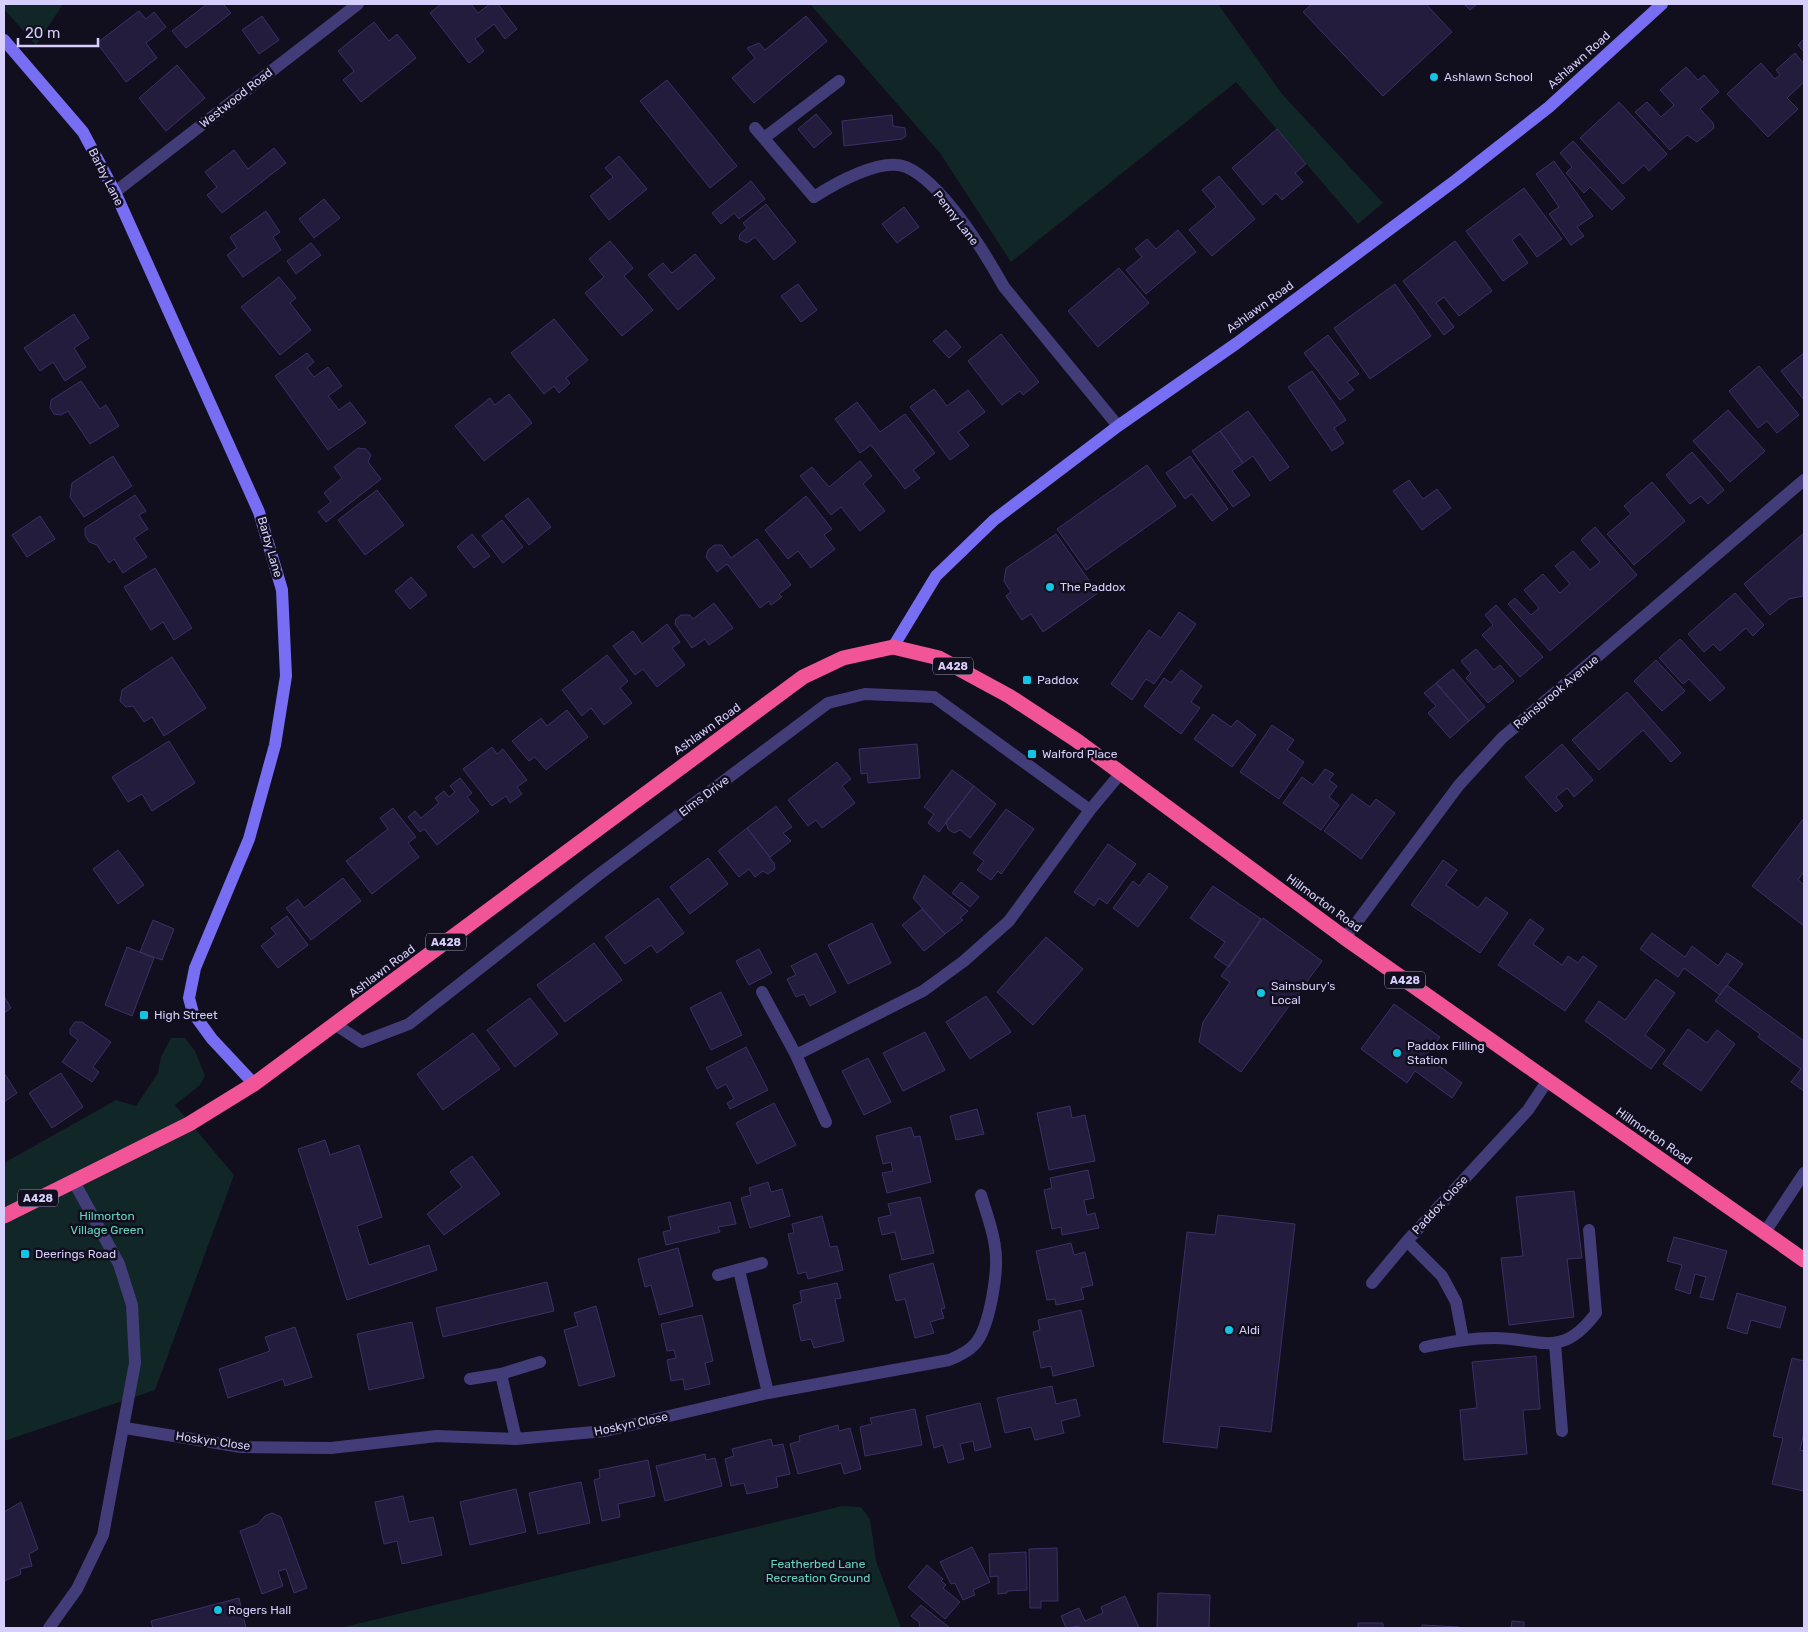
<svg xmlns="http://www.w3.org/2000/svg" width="1808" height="1632" viewBox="0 0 1808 1632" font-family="Rubik,sans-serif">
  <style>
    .green { fill: #112727 }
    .building { fill: #241c3d; stroke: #3d2f67 }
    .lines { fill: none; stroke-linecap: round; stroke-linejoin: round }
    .street { stroke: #423d79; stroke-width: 12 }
    .secondary { stroke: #786ef3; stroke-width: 12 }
    .highway { stroke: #f15497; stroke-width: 15 }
    .poi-dot { fill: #13c4e3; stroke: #110e1e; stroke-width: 2 }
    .labels { text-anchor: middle; stroke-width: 5; stroke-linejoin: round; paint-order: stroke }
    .shield { fill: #110e1e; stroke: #9b95b9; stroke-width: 1 }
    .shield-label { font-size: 11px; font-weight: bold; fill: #d6cffb }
    .street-label { font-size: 12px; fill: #d6cffb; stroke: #110e1e }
    .poi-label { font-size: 12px; fill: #d6cffb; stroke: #110e1e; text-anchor: start }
    .park-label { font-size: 12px; fill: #62d4bd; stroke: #110e1e }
  </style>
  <rect width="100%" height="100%" fill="#110e1e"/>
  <path class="green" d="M4 4H63L36 45 4 9Z
    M810 4H1218L1282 94 1383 203 1358 224 1236 82 1011 262 940 153Z
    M171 1038H185L195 1051 205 1076 200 1085 175 1105 234 1175 155 1390 4 1441V1163L116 1100 136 1106 158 1073 161 1057Z
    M842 1506 861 1507 870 1519 876 1561 901 1628H340Z"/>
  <path class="building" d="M207 4H223L231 13 186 48 172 31Z
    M441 4H471L478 13 490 4H498L517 29 505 39 494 24 475 39 484 51 469 63 430 13Z
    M1312 4H1426L1452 32 1383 96 1303 12Z
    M1464 4H1477L1470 10Z
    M139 11 146 19 154 12 166 27 146 43 157 58 126 82 97 43Z
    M262 16 279 40 259 54 242 30Z
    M806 16 827 41 754 103 732 78 755 58 747 48 759 43 765 50Z
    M374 22 389 41 397 34 416 58 361 102 343 80 354 71 338 51Z
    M1804 39V52L1798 45Z
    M1795 53 1804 64V82L1787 98 1798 109 1768 137 1727 94 1761 63 1775 79 1780 75 1776 70Z
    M177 65 205 98 166 131 139 98Z
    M1686 67 1698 80 1704 75 1719 92 1700 109 1713 123 1714 128 1697 142 1687 135 1670 150 1635 112 1647 102 1661 117 1674 105 1660 90Z
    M667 80 737 166 710 188 640 101Z
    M1619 102 1667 154 1649 171 1644 165 1623 184 1580 138Z
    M816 114 832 133 814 148 798 129Z
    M892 115 893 126 905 128 906 136 902 139 844 146 842 121Z
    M1277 129 1306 164 1295 173 1303 182 1282 200 1276 193 1263 205 1232 168Z
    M1573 141 1625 198 1612 210 1590 187 1584 193 1566 173 1572 167 1560 153Z
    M274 148 286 163 222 213 207 195 217 187 205 172 234 150 248 169Z
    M619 156 647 189 609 220 590 196 613 177 605 168Z
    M1554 161 1593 216 1577 227 1584 236 1571 245 1549 214 1559 207 1536 174Z
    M1219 176 1255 219 1212 256 1189 230 1216 207 1202 190Z
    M751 181 765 199 739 219 734 213 721 224 712 213Z
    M1524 188 1562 239 1537 257 1520 234 1512 240 1528 263 1503 281 1466 231Z
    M324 199 340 218 314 238 299 219Z
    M766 204 796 242 774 260 755 237 747 243 739 239 740 234 747 228 743 223Z
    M904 207 919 227 897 243 882 224Z
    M266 211 280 232 273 237 281 250 243 277 227 255 237 248 230 237Z
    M1178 230 1196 252 1146 294 1126 270 1142 257 1135 249 1147 239 1156 249Z
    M610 241 633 268 624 276 653 310 622 336 585 293 604 277 589 259Z
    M1455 241 1492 291 1459 316 1444 297 1436 303 1454 327 1444 335 1403 281Z
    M311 243 321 255 296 274 287 261Z
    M695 254 715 278 678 310 648 275 663 263 672 273Z
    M1119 268 1149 303 1098 347 1068 311Z
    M279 277 296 298 290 303 311 330 280 355 241 307Z
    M798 284 817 310 801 322 781 296Z
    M1395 284 1431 336 1370 379 1334 328Z
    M74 314 89 338 74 348 86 367 65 381 53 362 40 371 24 348Z
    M554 319 588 360 566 378 570 383 559 393 554 386 544 394 511 353Z
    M946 330 961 347 949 358 933 341Z
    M1001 334 1039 382 1023 395 1020 391 1002 405 968 361Z
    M1328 335 1359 374 1347 382 1354 390 1340 400 1304 353Z
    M307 353 314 362 307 368 314 377 328 367 342 386 328 396 339 410 350 402 366 423 328 450 275 376Z
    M1804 353V400L1781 371Z
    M1759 366 1799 415 1777 433 1767 421 1758 428 1729 391Z
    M1312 371 1346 420 1334 428 1344 443 1332 451 1288 387Z
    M81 381 100 409 106 405 119 426 90 444 68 411 61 415 54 414 50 408 51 400Z
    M934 389 947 406 968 390 985 412 958 432 969 446 950 460 910 407Z
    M509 394 532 423 484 461 455 426 490 398 495 405Z
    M857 402 880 432 905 414 935 453 913 470 920 478 905 489 871 445 860 453 835 419Z
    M1728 410 1765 451 1730 482 1693 441Z
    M1248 411 1289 467 1270 481 1253 456 1243 463 1220 431Z
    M1220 431 1243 463 1232 471 1250 495 1233 507 1192 451Z
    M358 448 366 449 371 455 368 462 381 479 326 522 318 512 331 502 324 493 342 478 334 467Z
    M1692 452 1724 490 1708 504 1701 496 1690 504 1666 475Z
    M113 456 132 486 84 517 70 497 72 483Z
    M1190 456 1228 509 1212 521 1192 494 1185 499 1166 473Z
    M860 461 872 476 863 484 885 511 860 531 841 507 831 515 800 476 812 467 829 487Z
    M1147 465 1176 506 1086 570 1057 529Z
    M1409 480 1423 499 1437 489 1451 508 1422 530 1393 491Z
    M1652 482 1685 521 1634 565 1607 534 1631 514 1624 506Z
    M377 490 404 525 365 555 338 520Z
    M135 495 146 511 139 515 148 529 134 538 147 557 123 573 114 559 109 563 97 545 89 542 85 535V528Z
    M806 496 832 529 824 535 835 549 811 568 798 551 788 559 765 530Z
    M528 498 551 527 529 545 505 516Z
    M40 516 55 539 27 557 12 535Z
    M502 520 523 547 503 563 482 536Z
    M1595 527 1637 575 1550 651 1508 604 1515 598 1531 615 1539 608 1524 590 1543 574 1560 593 1570 584 1555 566 1573 551 1590 570 1600 562 1581 540Z
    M1804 533 1803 596 1789 599 1770 615 1744 584Z
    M472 534 490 556 474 568 457 547Z
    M1056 534 1098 593 1043 632 1031 614 1022 620 1006 596 1011 592 1004 581 1006 568Z
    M757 539 791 585 779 594 782 597 771 605 769 601 760 608 727 564 717 572 706 557 708 550 715 545H722L731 558Z
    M155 568 192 628 174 640 163 622 151 630 124 587Z
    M411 577 427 595 410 609 395 591Z
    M1735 593 1764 625 1753 636 1746 628 1720 651 1713 644 1704 652 1688 634Z
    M714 603 733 628 709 645 705 639 692 648 675 624 676 619 681 615H690L693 619Z
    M1496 605 1543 657 1520 677 1482 635 1493 625 1485 615Z
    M1179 612 1196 624 1154 684 1146 679 1132 700 1111 684 1149 630 1161 638Z
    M667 624 680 642 672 648 685 665 657 687 643 669 635 675 613 646 633 631 642 644Z
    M1680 639 1725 688 1710 701 1689 679 1683 684 1659 658Z
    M1476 649 1494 670 1500 665 1514 681 1488 703 1466 678 1471 673 1461 661Z
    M607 655 628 681 620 688 632 703 604 725 591 708 582 716 562 690Z
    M172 657 206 708 164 736 152 717 144 722 133 706 126 707 120 701 122 690Z
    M1656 660 1685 691 1662 711 1634 681Z
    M1453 669 1485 707 1469 721 1436 683Z
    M1181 670 1202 686 1191 702 1200 708 1181 734 1144 706 1164 678 1171 683Z
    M1436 683 1469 721 1450 738 1428 713 1436 706 1424 693Z
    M1627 692 1681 753 1671 762 1643 730 1599 770 1572 740Z
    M567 710 588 737 546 770 535 757 529 761 512 741 541 718 547 726Z
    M1213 714 1231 727 1237 720 1256 735 1232 767 1194 739Z
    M1272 725 1294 740 1287 750 1304 762 1279 799 1240 772Z
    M169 741 195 783 152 811 142 794 128 802 112 777Z
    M917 744 920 778 868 783 867 773 861 774 859 749Z
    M1562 744 1593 780 1574 797 1567 788 1556 797 1563 806 1556 812 1525 777Z
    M492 747 497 754 503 749 527 780 517 787 522 794 510 803 506 796 492 806 463 769Z
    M837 762 851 779 842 786 855 803 822 828 816 820 808 826 788 800Z
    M1325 769 1334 774 1329 780 1337 786 1329 797 1339 805 1321 830 1283 803 1302 777 1313 785Z
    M952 770 974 786 939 832 928 823 934 814 924 807Z
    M460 778 472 793 467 797 479 811 437 845 424 829 420 832 408 817 415 811 421 818 439 803 435 798 444 791 449 797 455 792 450 786Z
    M974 786 996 804 970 838 960 830 954 833 948 829 946 822Z
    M1352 794 1370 807 1376 799 1395 813 1361 859 1324 831Z
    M776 806 792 827 783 833 791 841 770 857 747 828Z
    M393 808 416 837 408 843 419 857 372 894 346 861 388 829 380 818Z
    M1006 809 1034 829 1001 874 998 871 991 880 977 870 984 861 973 853Z
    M1804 818V871L1798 880 1804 885V926L1752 886Z
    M747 828 774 863 775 869 768 874 763 871 755 877 749 869 739 877 718 851Z
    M1108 844 1136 864 1107 904 1099 898 1094 906 1074 892Z
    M118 850 144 885 118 904 93 869Z
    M708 858 728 884 690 914 670 887Z
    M1443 860 1457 870 1446 885 1478 908 1486 897 1508 913 1480 953 1411 905Z
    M1149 873 1168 887 1138 927 1113 908 1133 881 1139 886Z
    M924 875 968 911 960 918 963 920 945 934 913 898Z
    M343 878 361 901 311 940 286 908 298 899 304 908Z
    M961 882 979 897 970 907 952 893Z
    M1213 886 1261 919 1229 967 1214 957 1225 942 1190 918Z
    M658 898 684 933 657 953 651 945 625 964 605 937Z
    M922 909 945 934 924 951 902 925Z
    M287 916 308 945 278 968 261 946 276 934 271 928Z
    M1263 918 1322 961 1241 1072 1199 1042 1203 1022 1230 982 1221 976Z
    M1530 919 1544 929 1533 944 1562 965 1568 956 1578 963 1583 956 1597 966 1565 1011 1498 965Z
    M153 920 174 929 162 960 140 952Z
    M872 923 891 963 848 984 828 945Z
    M1652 933 1685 957 1692 946 1718 966 1727 953 1743 964 1720 995 1684 968 1678 977 1640 949Z
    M1046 937 1083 969 1033 1025 997 992Z
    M594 943 622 980 565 1022 537 985Z
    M127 947 154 958 132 1016 105 1005Z
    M759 949 772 973 749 985 736 961Z
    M816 953 836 992 810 1006 804 994 796 997 787 979 796 975 791 966Z
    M1656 979 1675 993 1645 1035 1665 1050 1651 1069 1585 1021 1599 1001 1625 1020Z
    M1727 985 1804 1041V1091L1791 1082 1801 1069 1758 1037 1760 1034 1715 1001Z
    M721 992 742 1035 711 1050 690 1008Z
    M4 996 11 1008 4 1013Z
    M986 996 1011 1032 970 1059 946 1022Z
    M530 998 558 1034 515 1067 487 1030Z
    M1394 1004 1440 1037 1426 1056 1462 1083 1452 1098 1415 1071 1407 1083 1361 1049Z
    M75 1022H82L111 1042 93 1067 99 1072 92 1082 62 1062 78 1040 70 1034V1029Z
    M1688 1029 1707 1043 1717 1030 1735 1044 1701 1091 1663 1064Z
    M925 1032 945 1070 903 1091 883 1053Z
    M473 1033 500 1069 443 1110 417 1074Z
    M746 1047 768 1090 730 1109 727 1103 734 1099 726 1084 717 1089 706 1068Z
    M868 1058 891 1102 864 1115 842 1071Z
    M4 1073 17 1093 4 1102Z
    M61 1073 83 1107 52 1128 29 1093Z
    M774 1103 796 1145 757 1164 736 1123Z
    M1070 1106 1072 1118 1085 1115 1095 1161 1049 1170 1037 1113Z
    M977 1109 984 1134 956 1140 950 1116Z
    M911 1127 914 1137 920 1136 931 1182 887 1193 882 1173 893 1171 891 1162 883 1164 876 1136Z
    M325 1140 330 1155 359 1145 382 1217 357 1226 369 1265 429 1245 437 1270 347 1300 298 1149Z
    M472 1156 500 1194 444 1235 427 1214 462 1187 450 1172Z
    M1088 1170 1094 1198 1084 1200 1087 1215 1095 1213 1099 1228 1062 1235 1061 1227 1052 1229 1044 1190 1052 1188 1050 1178Z
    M768 1182 771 1192 782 1189 790 1216 750 1228 741 1198 751 1195 749 1188Z
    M1574 1191 1582 1258 1567 1259 1574 1317 1509 1325 1501 1258 1523 1256 1516 1197Z
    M920 1197 934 1253 902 1260 895 1232 882 1235 878 1218 891 1215 888 1204Z
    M730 1202 736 1224 718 1227 720 1232 666 1245 663 1232 671 1230 668 1217Z
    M1218 1215 1295 1224 1271 1432 1220 1426 1217 1448 1163 1442 1187 1232 1215 1235Z
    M822 1216 830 1247 837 1246 843 1270 808 1279 806 1272 798 1274 788 1234 794 1233 792 1224Z
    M1674 1237 1727 1251 1713 1300 1700 1297 1706 1277 1695 1274 1690 1294 1675 1289 1682 1265 1667 1261Z
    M1071 1243 1074 1255 1085 1252 1093 1285 1081 1288 1084 1299 1056 1305 1055 1299 1047 1300 1036 1251Z
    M678 1248 693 1306 659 1315 651 1285 645 1287 638 1259Z
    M933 1263 945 1308 941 1309 944 1318 930 1322 934 1333 915 1338 905 1299 896 1301 889 1275Z
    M547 1282 554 1311 443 1337 436 1308Z
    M837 1283 841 1298 835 1299 844 1341 814 1348 811 1339 801 1341 793 1305 802 1302 800 1291Z
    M1737 1293 1786 1307 1780 1328 1751 1320 1747 1334 1727 1328Z
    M596 1306 615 1376 579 1386 564 1330 578 1326 574 1313Z
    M1081 1310 1094 1366 1053 1376 1051 1366 1041 1368 1033 1332 1040 1330 1038 1320Z
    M702 1315 713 1361 705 1363 710 1384 685 1390 683 1379 671 1381 667 1360 676 1358 674 1350 667 1351 661 1324Z
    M412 1322 424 1378 369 1390 357 1334Z
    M295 1327 312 1377 285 1386 283 1379 228 1398 219 1369 270 1351 265 1337Z
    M1536 1356 1540 1409 1523 1410 1527 1454 1464 1460 1460 1410 1477 1408 1472 1362Z
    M1792 1358 1804 1361V1433L1800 1450 1804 1451V1491L1772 1484 1783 1438 1773 1436Z
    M1052 1386 1056 1404 1076 1399 1080 1416 1061 1421 1064 1433 1035 1440 1031 1427 1005 1433 997 1398Z
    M980 1403 991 1447 975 1451 973 1441 960 1444 964 1459 948 1463 943 1445 934 1448 926 1416Z
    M915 1409 922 1445 865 1456 860 1427 872 1424 870 1418Z
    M838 1425 839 1431 850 1428 861 1469 844 1474 841 1463 798 1474 790 1444 800 1441 799 1436Z
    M771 1439 773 1446 783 1444 790 1474 776 1477 778 1487 747 1494 744 1483 731 1486 725 1459 734 1456 732 1449Z
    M705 1454 706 1460 715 1458 722 1486 665 1501 656 1466Z
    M648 1460 655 1496 618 1504 620 1517 602 1521 594 1480 600 1478 599 1470Z
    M581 1482 590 1523 538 1534 529 1493Z
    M516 1489 526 1532 470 1545 460 1502Z
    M403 1496 409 1522 433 1517 442 1555 402 1564 397 1541 384 1544 375 1502Z
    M21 1502 38 1549 29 1554 32 1566 20 1569 21 1574 4 1581V1512Z
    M272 1513 281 1517 307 1588 294 1593 286 1569 278 1571 283 1586 262 1594 240 1531 258 1524 265 1516Z
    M972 1547 990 1582 973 1590 975 1595 963 1600 955 1583 951 1584 940 1562Z
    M1057 1548 1058 1601H1041V1608H1030L1029 1549Z
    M1026 1552 1027 1590 1007 1591V1593L998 1594V1576L990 1577 989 1554Z
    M927 1565 943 1579 941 1581 946 1585 943 1588 960 1602 945 1619 908 1587Z
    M1158 1593 1210 1595 1209 1628H1157Z
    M1125 1596 1139 1628H1080L1079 1626 1066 1628 1061 1616 1079 1608 1085 1621 1103 1613 1101 1607Z
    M239 1598 246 1628H153L151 1621Z
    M921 1605 950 1628H914H920L919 1622 911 1616Z
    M1512 1621 1524 1622V1628H1511Z
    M1358 1623H1383V1628H1358Z
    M1422 1625 1459 1627V1628H1422Z"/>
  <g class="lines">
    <path class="street" d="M755 128 814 197C834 184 881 157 906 167 942 182 985 253 1004 287L1118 426
      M764 138 839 81
      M115 192 358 4
      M1345 938 1459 785 1502 738 1804 480
      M762 992 796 1055 826 1122
      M336 1025 362 1042 409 1024 597 876 828 703 865 694 934 697 1090 810
      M796 1055 923 991 964 961 1009 921 1090 810 1120 774
      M1765 1232 1804 1173
      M739 1270 768 1393
      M718 1275 762 1263
      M1372 1283 1407 1241
      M1463 1339 1456 1302 1442 1276 1407 1241 1528 1110 1548 1080
      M1555 1344 1562 1431
      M1425 1347C1448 1342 1470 1338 1494 1338 1541 1338 1561 1360 1596 1313L1589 1230
      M501 1374 516 1439
      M470 1379 501 1374 540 1362
      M125 1428 241 1447 331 1448 437 1436 516 1439 605 1431 768 1393 949 1360C959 1356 968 1352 975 1344 990 1327 999 1269 995 1247 993 1230 986 1212 981 1195
      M49 1628 77 1589 103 1535 135 1363 132 1305 119 1264 73 1180"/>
    <path class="secondary" d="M4 40 83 132 115 192 259 512 282 590 286 676 275 745 249 839 195 968 189 998 193 1013 212 1039 254 1084
      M893 647 936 576 994 520 1118 426 1237 343 1456 180 1549 107 1662 4"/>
    <path class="highway" d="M4 1216 189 1124 254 1084 803 677 843 658 893 647 939 658 1009 696 1076 740 1345 938 1804 1260"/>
  </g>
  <g class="poi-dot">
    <circle cx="1434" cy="77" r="5"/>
    <circle cx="1050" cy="587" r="5"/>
    <rect x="1022" y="675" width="10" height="10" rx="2.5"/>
    <rect x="1027" y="749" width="10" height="10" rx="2.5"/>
    <circle cx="1261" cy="993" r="5"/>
    <rect x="139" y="1010" width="10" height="10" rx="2.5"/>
    <circle cx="1397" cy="1053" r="5"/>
    <rect x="20" y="1249" width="10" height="10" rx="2.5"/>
    <circle cx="1229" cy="1330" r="5"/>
    <circle cx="218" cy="1610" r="5"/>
  </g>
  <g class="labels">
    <g class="shield">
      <rect x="933" y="657.5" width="40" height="17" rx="4"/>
      <rect x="426" y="933.5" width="40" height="17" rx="4"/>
      <rect x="1385" y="971.5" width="40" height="17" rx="4"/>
      <rect x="18" y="1189.5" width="40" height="17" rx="4"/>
    </g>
    <g class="shield-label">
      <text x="953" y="670">A428</text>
      <text x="446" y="946">A428</text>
      <text x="1405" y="984">A428</text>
      <text x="38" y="1202">A428</text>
    </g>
    <g class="street-label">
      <text transform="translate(1579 60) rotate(-42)" y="4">Ashlawn Road</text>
      <text transform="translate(236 98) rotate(-38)" y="4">Westwood Road</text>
      <text transform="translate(106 177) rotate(63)" y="4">Barby Lane</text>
      <text transform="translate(956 218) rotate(52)" y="4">Penny Lane</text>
      <text transform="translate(1260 307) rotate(-36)" y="4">Ashlawn Road</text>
      <text transform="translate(270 547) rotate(74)" y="4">Barby Lane</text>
      <text transform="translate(1556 692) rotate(-40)" y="4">Rainsbrook Avenue</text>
      <text transform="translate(707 729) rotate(-36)" y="4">Ashlawn Road</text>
      <text transform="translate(704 796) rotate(-37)" y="4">Elms Drive</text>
      <text transform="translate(1324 903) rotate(36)" y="4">Hillmorton Road</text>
      <text transform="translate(382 971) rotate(-37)" y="4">Ashlawn Road</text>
      <text transform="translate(1654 1136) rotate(35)" y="4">Hillmorton Road</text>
      <text transform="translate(1440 1205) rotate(-47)" y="4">Paddox Close</text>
      <text transform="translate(631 1424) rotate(-12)" y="4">Hoskyn Close</text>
      <text transform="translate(213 1441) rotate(8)" y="4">Hoskyn Close</text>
    </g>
    <g class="poi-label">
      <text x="1444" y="81">Ashlawn School</text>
      <text x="1060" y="591">The Paddox</text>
      <text x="1037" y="684">Paddox</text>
      <text x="1042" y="758">Walford Place</text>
      <text x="1271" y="990">Sainsbury's<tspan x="1271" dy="14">Local</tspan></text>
      <text x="154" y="1019">High Street</text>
      <text x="1407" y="1050">Paddox Filling<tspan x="1407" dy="14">Station</tspan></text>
      <text x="35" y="1258">Deerings Road</text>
      <text x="1239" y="1334">Aldi</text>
      <text x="228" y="1614">Rogers Hall</text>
    </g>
    <g class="park-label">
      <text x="107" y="1220">Hilmorton<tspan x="107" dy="14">Village Green</tspan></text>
      <text x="818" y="1568">Featherbed Lane<tspan x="818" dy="14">Recreation Ground</tspan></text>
    </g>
  </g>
  <rect width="1808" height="1632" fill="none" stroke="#d6cffb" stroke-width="10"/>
  <path d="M18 38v8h80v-8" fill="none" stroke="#d6cffb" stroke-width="2.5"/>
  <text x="25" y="38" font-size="15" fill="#d6cffb" stroke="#110e1e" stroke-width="4" paint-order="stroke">20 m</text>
</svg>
